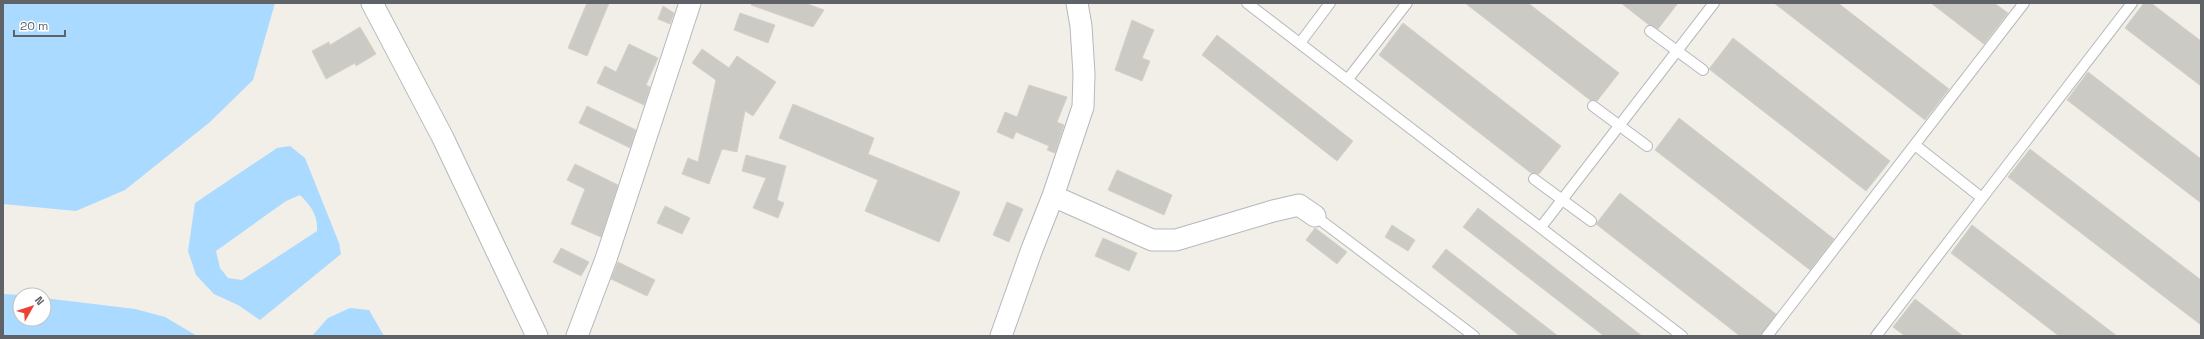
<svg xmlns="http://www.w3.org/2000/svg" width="2204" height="339" viewBox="0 0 2204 339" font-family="'Space Grotesk',sans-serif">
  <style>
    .water { fill: #aadaff; fill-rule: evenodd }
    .building { fill: #cccac5; stroke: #d6d1c6 }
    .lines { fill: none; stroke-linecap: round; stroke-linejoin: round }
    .lane-casing { stroke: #b5b8bc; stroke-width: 12 }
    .street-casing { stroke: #b5b8bc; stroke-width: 23 }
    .lane { stroke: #fff; stroke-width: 10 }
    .street { stroke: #fff; stroke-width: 21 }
  </style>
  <rect width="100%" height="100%" fill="#f1efe8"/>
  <path class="water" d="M3 3H275L253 80 210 122 125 190 76 211 3 204Z
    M290 146 305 158 339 243 341 254 260 320 238 305 214 294 196 275 188 251 195 203 277 148ZM300 195C311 206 318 215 317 231L242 280 228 278 220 268 216 251 286 201Z
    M3 294 20 295V319H44V298L135 309 165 317 197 336H3Z
    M350 308 369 310 384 336H312L328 318Z"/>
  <path class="building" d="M587 3H609L587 56 568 48Z
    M752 3H805L824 10 813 27 751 5Z
    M1465 3H1528L1619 73 1597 101 1590 100Z
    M1621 3H1678L1658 29 1649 25Z
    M1774 3H1838L1949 89 1925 120Z
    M1931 3H1994L2008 13 1984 44Z
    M2144 3H2151L2201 41V86L2125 28Z
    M663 6 674 13 670 24 658 19Z
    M740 13 775 25 768 43 734 30Z
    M1132 20 1154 30 1142 58 1150 61 1142 81 1115 70Z
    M1403 23 1561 146 1539 174 1531 173 1379 55Z
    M360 27 376 54 356 66 355 63 326 79 312 51 329 42 330 45Z
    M1217 35 1353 141 1337 161 1202 55Z
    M1733 38 1890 161 1866 191 1709 69Z
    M629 44 658 58 646 85 650 87 644 105 597 83 605 66 616 72Z
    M702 49 729 68 737 56 776 82 753 116 745 111 737 152 722 149 709 184 682 174 688 158 698 162 716 80 692 63Z
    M2088 72 2201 159V203L2067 100Z
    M1029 85 1067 97 1057 122 1064 125 1055 153 1047 150 1049 146 1016 132 1013 139 997 132 1005 112 1017 117Z
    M793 104 874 138 868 154 960 192 939 242 865 211 878 180 779 138Z
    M587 106 636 130 630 148 579 123Z
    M1679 118 1834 239 1810 270 1655 150Z
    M2030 149 2201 280V325L2008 177Z
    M746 155 786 166 777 200 784 203 778 218 753 208 766 178 742 171Z
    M575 164 618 185 601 237 571 224 585 189 567 180Z
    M1117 170 1172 195 1164 215 1108 190Z
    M1620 193 1776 314 1761 336H1740L1596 224Z
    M1007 202 1023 209 1009 242 993 235Z
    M665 206 690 218 682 234 657 223Z
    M1478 208 1642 336H1604L1463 227Z
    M1392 225 1415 240 1408 251 1385 237Z
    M1972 225 2117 336H2059L1951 253Z
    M1315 228 1347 252 1337 264 1306 240Z
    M1103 238 1137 253 1129 271 1095 256Z
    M561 248 589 262 581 276 553 262Z
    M1446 249 1558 336H1520L1432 267Z
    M618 262 655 280 647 296 611 279Z
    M1915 299 1963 336H1905L1893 327Z"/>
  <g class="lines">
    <defs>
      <path id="lane" d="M1247 3 1682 336
        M1650 31 1703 70
        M1300 43 1330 3
        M1348 79 1407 3
        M1593 106 1647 146
        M1915 145 1982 198
        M1534 179 1591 221
        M1315 216 1474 336
        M1541 227 1714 3
        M1767 336 2024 3
        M1876 336 2132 3"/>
      <path id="street" d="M372 3 443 138 537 336
        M1053 196 1083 107 1084 74 1081 26 1077 3
        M577 336 606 259 690 3
        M1001 336 1032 249 1053 196 1152 240H1176L1273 211 1299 205 1315 216"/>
    </defs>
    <use href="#lane" class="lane-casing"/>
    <use href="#street" class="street-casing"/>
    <use href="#lane" class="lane"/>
    <use href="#street" class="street"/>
  </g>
  <rect width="2204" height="339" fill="none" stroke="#5f6368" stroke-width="8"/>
  <g transform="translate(32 307) rotate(51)"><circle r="19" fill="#ffffff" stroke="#bfc1c3"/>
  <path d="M0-3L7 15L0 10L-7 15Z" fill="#ea4335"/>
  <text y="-6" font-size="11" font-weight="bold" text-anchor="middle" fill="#5f6368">N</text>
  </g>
  <path d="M14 30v6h51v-6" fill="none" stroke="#5f6368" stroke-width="2"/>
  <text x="20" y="30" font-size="12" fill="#5f6368" stroke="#ffffff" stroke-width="3" paint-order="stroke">20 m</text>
</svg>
